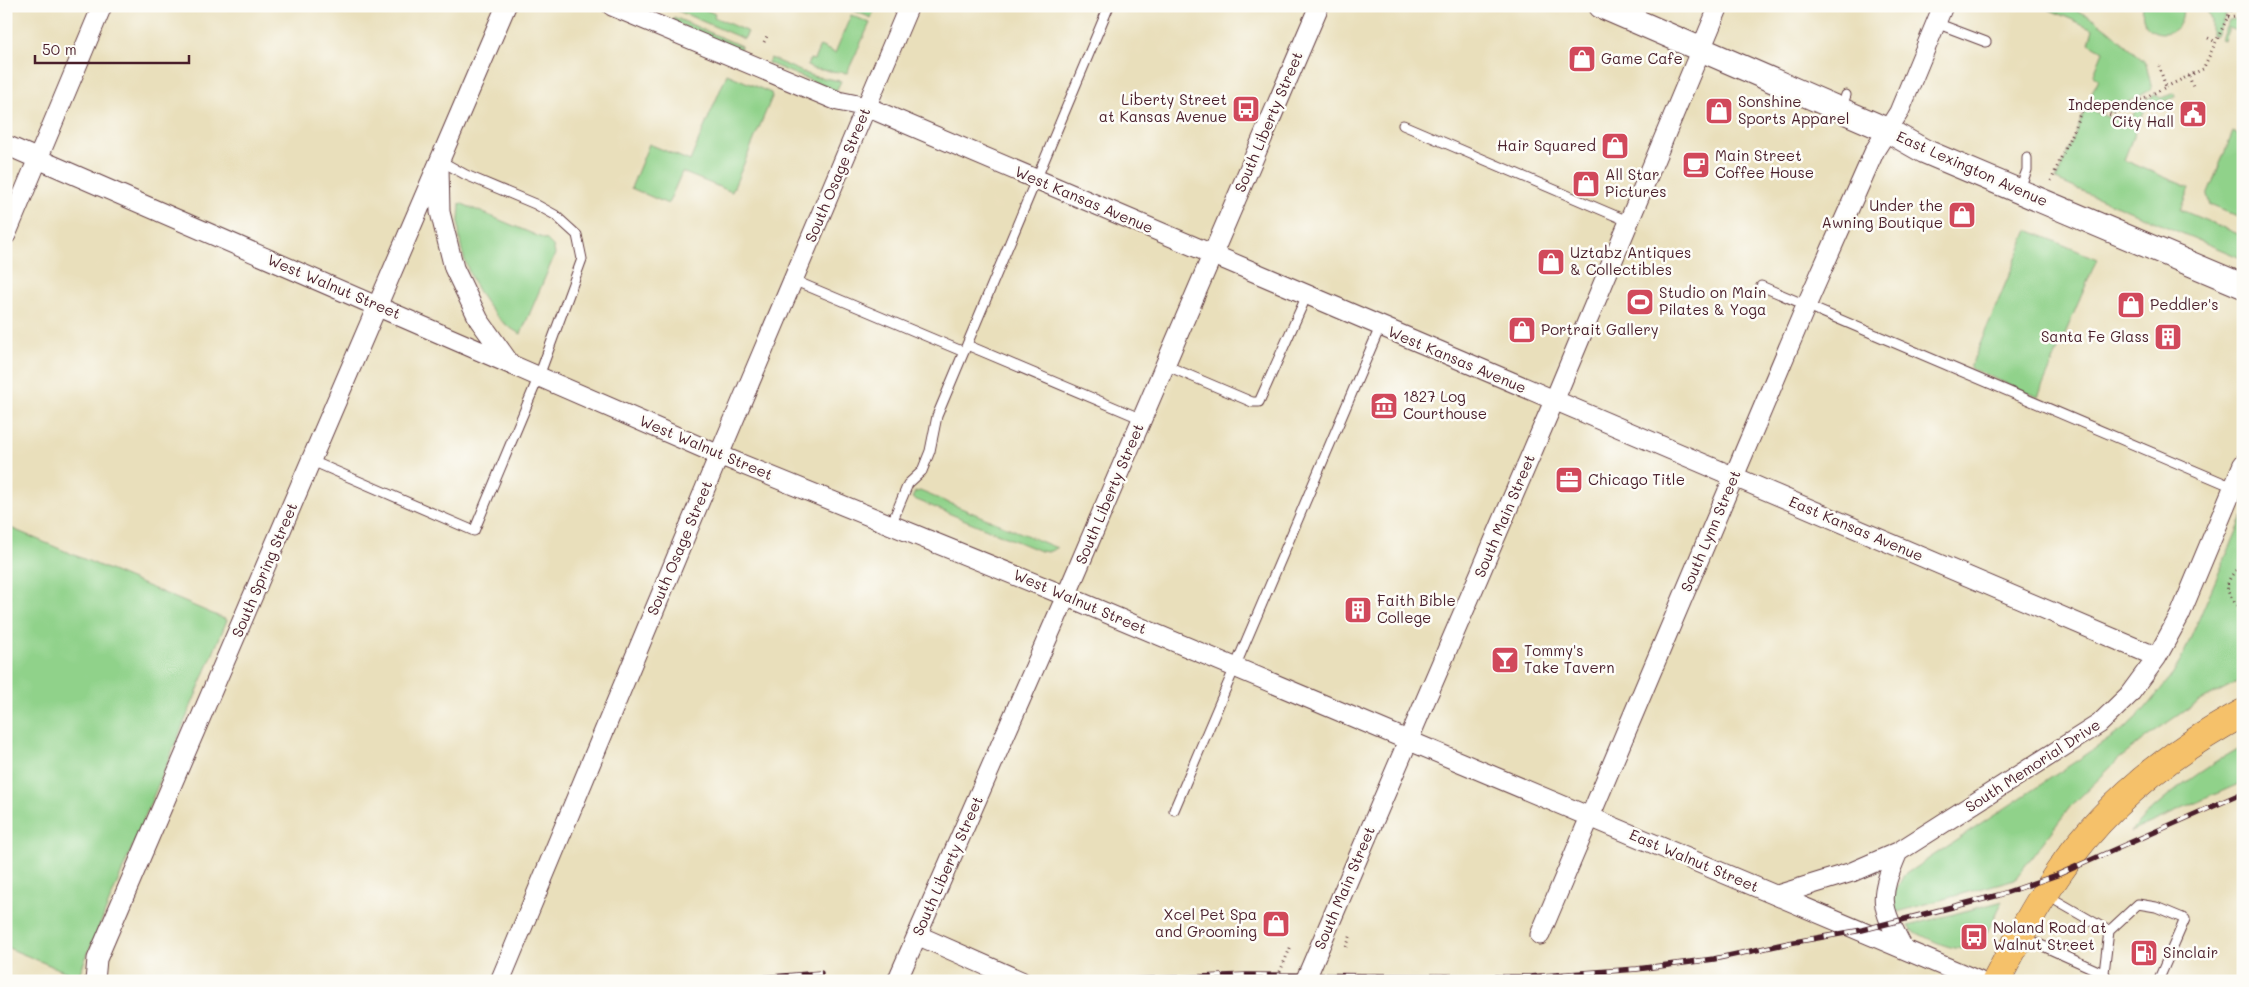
<svg xmlns="http://www.w3.org/2000/svg" width="2249" height="987" viewBox="0 0 2249 987" font-family="Mali,sans-serif">
  <style>
    .green { fill: #90d28a; stroke: #6d785a }
    .lines { fill: none; stroke-linecap: round; stroke-linejoin: round }
    .service-casing { stroke: #623c41; stroke-width: 11 }
    .minor-casing { stroke: #623c41; stroke-width: 21 }
    .tertiary-casing { stroke: #623c41; stroke-width: 26 }
    .primary-casing { stroke: #623c41; stroke-width: 29 }
    .path { stroke: #623c41; stroke-width: 3; stroke-dasharray: 1 4; stroke-linecap: butt }
    .service { stroke: #fff; stroke-width: 9 }
    .minor { stroke: #fff; stroke-width: 19 }
    .tertiary { stroke: #fff; stroke-width: 24 }
    .primary { stroke: #f5c16b; stroke-width: 28 }
    .rail-casing { stroke: #4a1f2b; stroke-width: 5.5 }
    .rail { stroke: #fdfcf7; stroke-width: 4; stroke-dasharray: 11; stroke-linecap: butt }
    .minor-bridge-casing { stroke: #623c41; stroke-width: 21; stroke-linecap: butt }
    .path-bridge { stroke: #623c41; stroke-width: 3; stroke-dasharray: 1 4; stroke-linecap: butt }
    .minor-bridge { stroke: #fff; stroke-width: 19 }
    .labels { text-anchor: middle; stroke-width: 5; stroke-linejoin: round; paint-order: stroke }
    .poi-label { font-size: 15px; fill: #4a1f2b; stroke: #fdfcf7; text-anchor: start }
    .street-label { font-size: 15px; fill: #4a1f2b; stroke: #fdfcf7 }
  </style>
  <rect width="100%" height="100%" fill="#fdfcf7"/>
  <filter id="ink" filterUnits="userSpaceOnUse"><feTurbulence type="fractalNoise" baseFrequency=".02" numOctaves="2"/><feDisplacementMap in="SourceGraphic" scale="10" xChannelSelector="R" yChannelSelector="G"/><feConvolveMatrix kernelMatrix="1 2 1 2 8 2 1 2 1" color-interpolation-filters="sRGB"/></filter>
  <filter id="wash" filterUnits="userSpaceOnUse"><feTurbulence type="fractalNoise" baseFrequency=".0096" numOctaves="4" result="noise"/><feDisplacementMap in="SourceGraphic" scale="20" xChannelSelector="R" yChannelSelector="G"/><feGaussianBlur stdDeviation="1.12" result="paint"/><feColorMatrix in="noise" values="0 0 0 0 0 0 0 0 0 0 0 0 0 0 0 0 0 1.4 0 .05"/><feComposite in="paint" operator="in"/></filter>
  <g filter="url(#wash)">
    <rect width="100%" height="100%" fill="#e9dfbb"/>
    <path class="green" d="M677 6H697L715 14 714 17 748 32 744 39 676 10Z
      M855 6H876L871 18 853 10Z
      M2049 6H2067L2094 19 2110 31 2146 63 2152 89 2111 112 2088 103 2098 79 2093 76 2103 51 2089 43 2093 29 2048 9Z
      M2143 6H2182C2189 42 2136 42 2143 6Z
      M2205 6H2230L2216 36 2211 35V20Z
      M851 15 870 23 847 73 813 69 807 66 810 59 814 60 820 46 835 53Z
      M674 17 741 46 740 50 672 21Z
      M2243 18V33L2229 28 2224 40 2221 39 2229 20Z
      M770 58 812 76 841 81 836 91 768 63Z
      M727 74 771 93 772 97 732 192 682 172 668 204 631 188 649 144 690 161Z
      M2175 93 2176 97 2156 104 2149 101 2138 125 2130 122 2138 104 2155 95 2161 98Z
      M2086 108 2136 129 2124 160 2190 188 2181 210 2243 236V259L2056 180Z
      M2233 132 2243 137V219L2210 205 2207 195Z
      M460 203 547 240 553 246 555 254 521 334C487 319 461 267 459 231 458 222 460 212 460 203Z
      M2028 230 2097 259 2038 397 1970 368Z
      M920 491 1057 548 1048 552 1040 551 912 498 915 492Z
      M2243 517V679L2193 705 2155 731 2119 759 2070 807 2015 879 1894 913 1893 895 1904 875 2090 752 2125 728 2143 711 2170 678 2181 660Z
      M6 526 227 620 78 977 6 947Z
      M2243 746V782L2130 832C2162 797 2201 770 2243 746Z
      M2003 901C1996 913 1990 931 1980 941 1962 960 1929 938 1911 930L1908 926Z"/>
  </g>
  <g filter="url(#ink)">
    <g class="lines">
      <defs>
        <path id="service" d="M1936 23 1986 42
          M1841 110 1846 95
          M1403 125 1630 222
          M2019 191 2027 170V158
          M793 280 964 352
          M1761 286 2233 487
          M967 345 1142 419
          M1165 365 1252 402H1259L1307 295
          M312 461 474 531 539 376 582 259 577 235 555 215 535 204 466 175 439 160
          M891 525 908 484 922 471 930 451 937 416 1109 6
          M1174 810 1380 327
          M2048 896 2109 931 2138 904 2156 907 2185 919 2158 981
          M2023 937 2105 974
          M2103 981 2109 931"/>
        <path id="minor" d="M612 6 838 101 867 107 2157 657
          M6 145 719 455 1066 596 1979 981
          M439 167 440 212 454 268 479 320 509 362
          M6 235 102 6
          M1898 852C1878 899 1880 904 1903 948
          M1777 895 1852 872 1898 852 2099 724 2129 695 2157 657 2180 615 2243 464
          M917 935 1021 981
          M1540 935 1806 306 1875 150 1899 112 1943 6
          M1320 946 1554 401 1719 6
          M95 981 97 959 506 6
          M500 981 719 455 909 6
          M897 981 1066 596 1319 6"/>
        <path id="tertiary" d="M1601 6 1887 130 1924 151 2243 286"/>
        <path id="primary" d="M1996 981C2015 945 2034 908 2057 875 2103 806 2171 752 2243 713"/>
      </defs>
      <use href="#service" class="service-casing"/>
      <use href="#minor" class="minor-casing"/>
      <use href="#tertiary" class="tertiary-casing"/>
      <use href="#primary" class="primary-casing"/>
      <path class="path" d="M2228 17 2243 15
        M2208 38 2216 42
        M764 42 767 36
        M2189 76 2193 87
        M2166 87 2203 69 2233 6
        M2051 181 2084 105 2111 115 2166 87 2159 66
        M2243 563C2224 581 2221 591 2243 610
        M1346 947 1351 935"/>
      <use href="#service" class="service"/>
      <use href="#minor" class="minor"/>
      <use href="#tertiary" class="tertiary"/>
      <use href="#primary" class="primary"/>
      <defs>
        <path id="rail" d="M723 981 821 973
          M1102 981 1247 975 1528 977 1637 969 1714 959 1789 943 1862 930 1999 895 2057 875 2243 793"/>
      </defs>
      <use href="#rail" class="rail-casing"/>
      <use href="#rail" class="rail"/>
      <defs>
        <path id="minor-bridge" d="M1305 981 1320 946"/>
      </defs>
      <use href="#minor-bridge" class="minor-bridge-casing"/>
      <path class="path-bridge" d="M1276 981 1291 946"/>
      <use href="#minor-bridge" class="minor-bridge"/>
    </g>
  </g>
  <defs>
    <symbol id="shop-square" viewBox="-11 -11 22 22"><rect x="-9" y="-9" width="18" height="18" rx="4" fill="#d1495b" stroke="#fdfcf7"/><path d="M-5-2.5h2.3a2.7 3.5 0 0 1 5.4 0H5L5.5 6h-11ZM-1.5-2.5h3a1.5 2.3 0 0 0-3 0Z" fill="#fff"/></symbol>
    <symbol id="bus-square" viewBox="-11 -11 22 22"><rect x="-9" y="-9" width="18" height="18" rx="4" fill="#d1495b" stroke="#fdfcf7"/><path d="M-5-6H5V4H4V6H2V4H-2V6H-4V4H-5ZM-3.5-4V0h7V-4ZM-3.5 1.2v1.5H-2V1.2ZM2 1.2v1.5H3.5V1.2Z" fill="#fff"/></symbol>
    <symbol id="civic-square" viewBox="-11 -11 22 22"><rect x="-9" y="-9" width="18" height="18" rx="4" fill="#d1495b" stroke="#fdfcf7"/><path d="M-.6-6.5H3V-4.5H.6V-3L4-1V1h2V6H-6V1h2V-1L-.6-3ZM-1.2 2.5V6h2.4V2.5Z" fill="#fff"/></symbol>
    <symbol id="cafe-square" viewBox="-11 -11 22 22"><rect x="-9" y="-9" width="18" height="18" rx="4" fill="#d1495b" stroke="#fdfcf7"/><path d="M-5.5-4.5H6V0H3Q3 3.5 0 3.5H-2.5Q-5.5 3.5-5.5 0ZM3-3.2v2h1.7v-2ZM-6 4.5H4V6H-6Z" fill="#fff"/></symbol>
    <symbol id="stadium-square" viewBox="-11 -11 22 22"><rect x="-9" y="-9" width="18" height="18" rx="4" fill="#d1495b" stroke="#fdfcf7"/><path d="M0-5a6.5 5 0 1 0 0 10a6.5 5 0 1 0 0-10ZM-3.5-1.8h7v3.6h-7Z" fill="#fff"/></symbol>
    <symbol id="building-square" viewBox="-11 -11 22 22"><rect x="-9" y="-9" width="18" height="18" rx="4" fill="#d1495b" stroke="#fdfcf7"/><path d="M-4-6H4V6H1V3H-1V6H-4ZM-2.5-4.3h1.7v1.8h-1.7ZM.8-4.3h1.7v1.8H.8ZM-2.5-1h1.7V.8h-1.7ZM.8-1h1.7V.8H.8Z" fill="#fff"/></symbol>
    <symbol id="museum-square" viewBox="-11 -11 22 22"><rect x="-9" y="-9" width="18" height="18" rx="4" fill="#d1495b" stroke="#fdfcf7"/><path d="M0-6L6-3V-2H-6V-3ZM-5-1h2V3h-2ZM-1-1h2V3h-2ZM3-1h2V3H3ZM-6 4H6V6H-6Z" fill="#fff"/></symbol>
    <symbol id="office-square" viewBox="-11 -11 22 22"><rect x="-9" y="-9" width="18" height="18" rx="4" fill="#d1495b" stroke="#fdfcf7"/><path d="M-6-3h4V-5.5h4V-3h4V5H-6ZM-1-4.5V-3h2v-1.5ZM-6 0V1H6V0Z" fill="#fff"/></symbol>
    <symbol id="bar-square" viewBox="-11 -11 22 22"><rect x="-9" y="-9" width="18" height="18" rx="4" fill="#d1495b" stroke="#fdfcf7"/><path d="M-6-5H6L.8 .8V4.5H3.5V6h-7V4.5H-.8V.8Z" fill="#fff"/></symbol>
    <symbol id="fuel-square" viewBox="-11 -11 22 22"><rect x="-9" y="-9" width="18" height="18" rx="4" fill="#d1495b" stroke="#fdfcf7"/><path d="M-5.5-6h7V0h2V4h1.3V-2.5L3-4.5l.8-.8L6-3V5H2.5V1h-1V6h-7ZM-4.2-4.7v3.2H.2V-4.7Z" fill="#fff"/></symbol>
  </defs>
  <g fill-rule="evenodd">
    <use href="#shop-square" x="1566" y="43" width="32" height="32"/>
    <use href="#bus-square" x="1230" y="93" width="32" height="32"/>
    <use href="#shop-square" x="1703" y="95" width="32" height="32"/>
    <use href="#civic-square" x="2177" y="98" width="32" height="32"/>
    <use href="#shop-square" x="1599" y="130" width="32" height="32"/>
    <use href="#cafe-square" x="1680" y="149" width="32" height="32"/>
    <use href="#shop-square" x="1570" y="168" width="32" height="32"/>
    <use href="#shop-square" x="1946" y="199" width="32" height="32"/>
    <use href="#shop-square" x="1535" y="246" width="32" height="32"/>
    <use href="#stadium-square" x="1624" y="286" width="32" height="32"/>
    <use href="#shop-square" x="2115" y="289" width="32" height="32"/>
    <use href="#shop-square" x="1506" y="314" width="32" height="32"/>
    <use href="#building-square" x="2152" y="321" width="32" height="32"/>
    <use href="#museum-square" x="1368" y="390" width="32" height="32"/>
    <use href="#office-square" x="1553" y="464" width="32" height="32"/>
    <use href="#building-square" x="1342" y="594" width="32" height="32"/>
    <use href="#bar-square" x="1489" y="644" width="32" height="32"/>
    <use href="#shop-square" x="1260" y="908" width="32" height="32"/>
    <use href="#bus-square" x="1958" y="921" width="32" height="32"/>
    <use href="#fuel-square" x="2128" y="937" width="32" height="32"/>
  </g>
  <g class="labels">
    <g class="poi-label">
      <text x="1601" y="64">Game Cafe</text>
      <text x="1227" y="105" text-anchor="end">Liberty Street<tspan x="1227" dy="17">at Kansas Avenue</tspan></text>
      <text x="1738" y="107">Sonshine<tspan x="1738" dy="17">Sports Apparel</tspan></text>
      <text x="2174" y="110" text-anchor="end">Independence<tspan x="2174" dy="17">City Hall</tspan></text>
      <text x="1596" y="151" text-anchor="end">Hair Squared</text>
      <text x="1715" y="161">Main Street<tspan x="1715" dy="17">Coffee House</tspan></text>
      <text x="1605" y="180">All Star<tspan x="1605" dy="17">Pictures</tspan></text>
      <text x="1943" y="211" text-anchor="end">Under the<tspan x="1943" dy="17">Awning Boutique</tspan></text>
      <text x="1570" y="258">Uztabz Antiques<tspan x="1570" dy="17">&amp; Collectibles</tspan></text>
      <text x="1659" y="298">Studio on Main<tspan x="1659" dy="17">Pilates &amp; Yoga</tspan></text>
      <text x="2150" y="310">Peddler's</text>
      <text x="1541" y="335">Portrait Gallery</text>
      <text x="2149" y="342" text-anchor="end">Santa Fe Glass</text>
      <text x="1403" y="402">1827 Log<tspan x="1403" dy="17">Courthouse</tspan></text>
      <text x="1588" y="485">Chicago Title</text>
      <text x="1377" y="606">Faith Bible<tspan x="1377" dy="17">College</tspan></text>
      <text x="1524" y="656">Tommy's<tspan x="1524" dy="17">Take Tavern</tspan></text>
      <text x="1257" y="920" text-anchor="end">Xcel Pet Spa<tspan x="1257" dy="17">and Grooming</tspan></text>
      <text x="1993" y="933">Noland Road at<tspan x="1993" dy="17">Walnut Street</tspan></text>
      <text x="2163" y="958">Sinclair</text>
    </g>
    <g class="street-label">
      <text transform="translate(1269 122) rotate(-67)" y="5">South Liberty Street</text>
      <text transform="translate(1972 169) rotate(24)" y="5">East Lexington Avenue</text>
      <text transform="translate(838 175) rotate(-67)" y="5">South Osage Street</text>
      <text transform="translate(1084 200) rotate(23)" y="5">West Kansas Avenue</text>
      <text transform="translate(334 287) rotate(23)" y="5">West Walnut Street</text>
      <text transform="translate(1457 360) rotate(23)" y="5">West Kansas Avenue</text>
      <text transform="translate(706 448) rotate(23)" y="5">West Walnut Street</text>
      <text transform="translate(1110 494) rotate(-67)" y="5">South Liberty Street</text>
      <text transform="translate(1505 516) rotate(-67)" y="5">South Main Street</text>
      <text transform="translate(1856 529) rotate(23)" y="5">East Kansas Avenue</text>
      <text transform="translate(1711 531) rotate(-67)" y="5">South Lynn Street</text>
      <text transform="translate(680 548) rotate(-67)" y="5">South Osage Street</text>
      <text transform="translate(265 570) rotate(-67)" y="5">South Spring Street</text>
      <text transform="translate(1080 602) rotate(23)" y="5">West Walnut Street</text>
      <text transform="translate(2033 766) rotate(-33)" y="5">South Memorial Drive</text>
      <text transform="translate(1694 861) rotate(23)" y="5">East Walnut Street</text>
      <text transform="translate(948 866) rotate(-66)" y="5">South Liberty Street</text>
      <text transform="translate(1345 888) rotate(-67)" y="5">South Main Street</text>
    </g>
  </g>
  <rect width="2249" height="987" fill="none" stroke="#fdfcf7" stroke-width="25"/>
  <path d="M35 55v8h154v-8" fill="none" stroke="#4a1f2b" stroke-width="2.5"/>
  <text x="42" y="55" font-size="15" fill="#4a1f2b" stroke="#fdfcf7" stroke-width="4" paint-order="stroke">50 m</text>
</svg>
